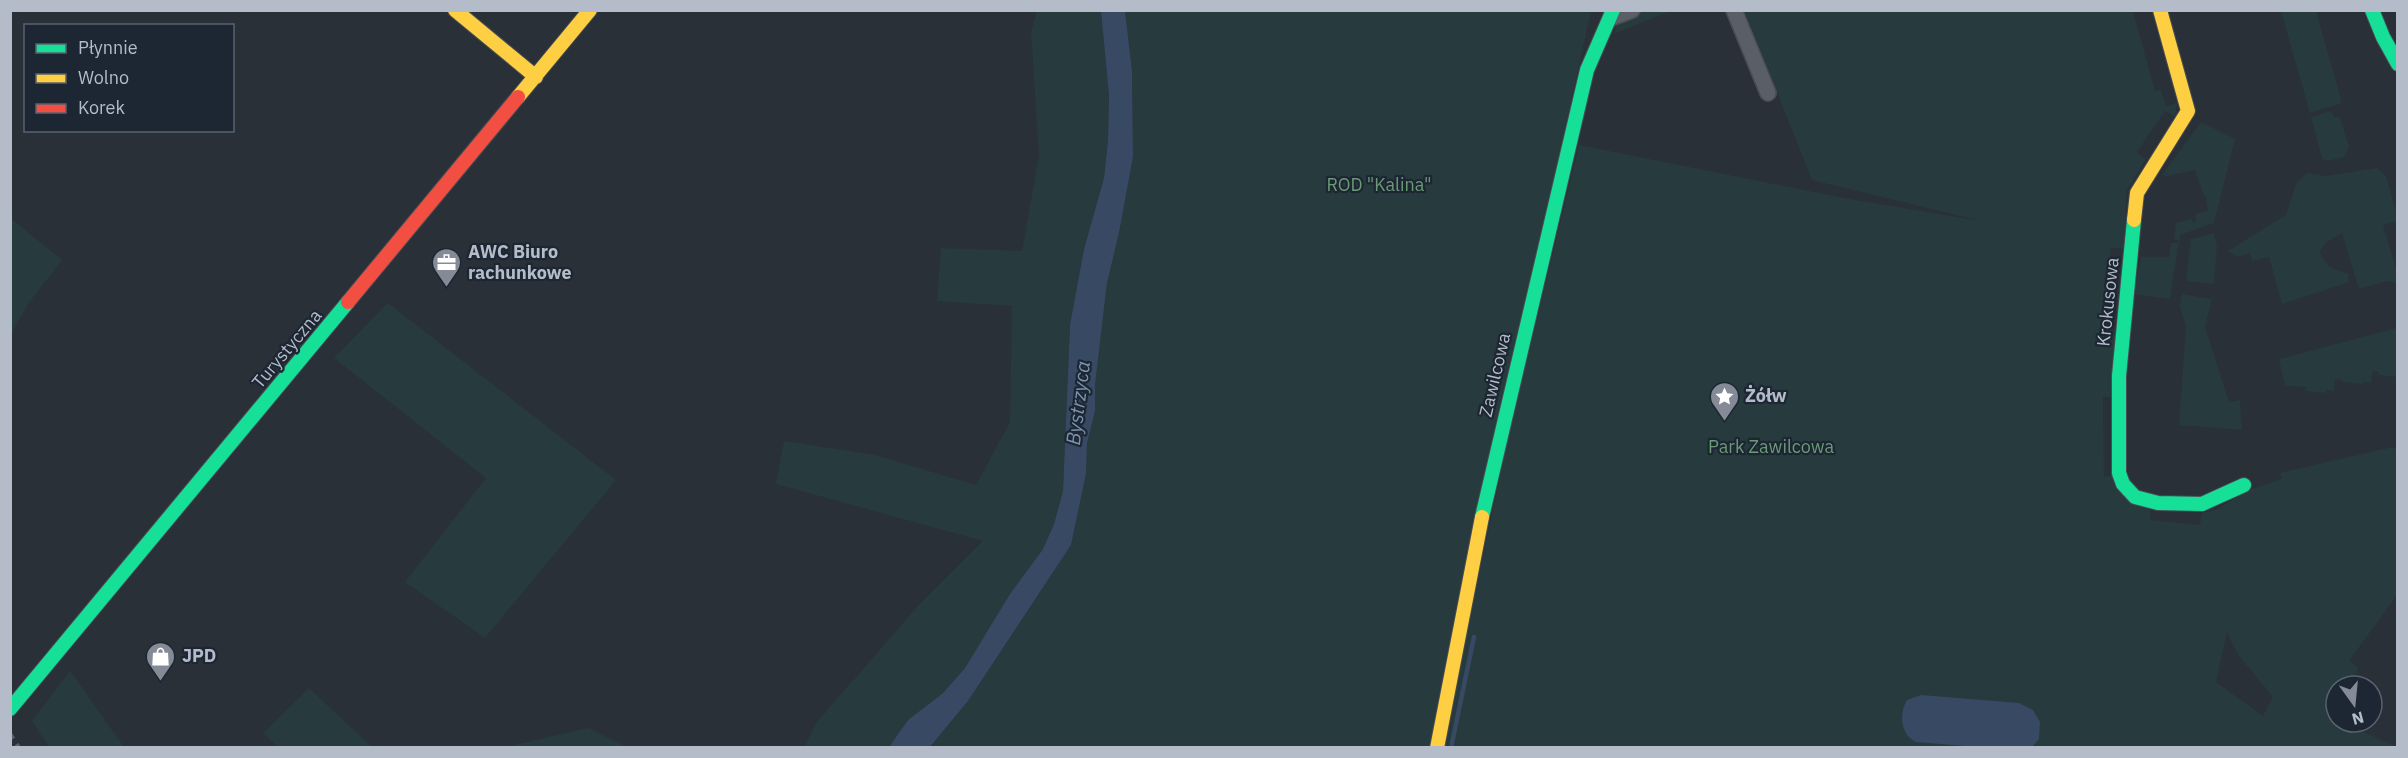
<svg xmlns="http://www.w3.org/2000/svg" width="2408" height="758" viewBox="0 0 2408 758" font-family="'IBM Plex Sans',sans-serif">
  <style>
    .green { fill: #273a3e; fill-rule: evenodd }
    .water { fill: #384963 }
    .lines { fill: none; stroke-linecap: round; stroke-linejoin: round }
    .stream { stroke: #384963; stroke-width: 4.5 }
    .street-casing { stroke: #484c53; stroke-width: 18 }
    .fast-casing { stroke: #484c53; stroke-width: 16 }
    .slow-casing { stroke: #484c53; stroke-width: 16 }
    .jam-casing { stroke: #484c53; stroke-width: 16 }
    .street { stroke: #5a5e66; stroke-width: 15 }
    .fast { stroke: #16e098; stroke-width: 14 }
    .slow { stroke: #ffcf43; stroke-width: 14 }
    .jam { stroke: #f24e42; stroke-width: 14 }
    .rail { stroke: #595d64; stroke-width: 4.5; stroke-dasharray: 6 6; stroke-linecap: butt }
    .labels { text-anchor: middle; stroke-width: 4.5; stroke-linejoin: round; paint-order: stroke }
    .park-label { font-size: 18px; fill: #6b9a76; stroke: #1d2633 }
    .poi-label { font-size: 18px; font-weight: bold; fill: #b4bcc9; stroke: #1d2633; text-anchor: start }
    .street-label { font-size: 18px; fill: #b4bcc9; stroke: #1d2633 }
    .water-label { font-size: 20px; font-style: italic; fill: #7c92b1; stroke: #1d2633 }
  </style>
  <rect width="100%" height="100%" fill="#2a3038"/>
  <path class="green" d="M1037 11H1101L1109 95 1108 141 1104 178 1084 249 1070 325 1063 491 1054 524 1043 549 1010 594 965 668 943 693 908 720 889 747H804L817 722 917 607 983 541 776 484 784 441 875 455 976 485 1010 422 1012 306 937 301 941 248 1022 251 1039 155 1031 32Z
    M1125 11H1591L1494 451 1433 747 930 748 968 701 1071 545 1086 474 1087 443 1095 411V385L1107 283 1119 233 1133 157 1132 71Z
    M1620 11H1670L1614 34Z
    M1745 11H2133L2155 91 2161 90 2166 106 2177 103 2175 117 2165 111 2137 152 2146 159 2127 190 2124 249 2111 248 2101 329 2115 331 2111 397H2103L2104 477 2115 475 2150 509V520L2200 525 2202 513 2218 509 2246 491 2282 479 2280 473 2393 447 2397 450V595L2349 661 2358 667 2352 686H2336V722H2351L2353 727 2397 747 1443 748 1505 451 1579 145 1849 199 1981 221 1812 180ZM2227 632 2239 656 2273 697 2263 716 2216 682Z
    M2281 11H2316L2342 103 2310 113Z
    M2330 111 2335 118 2340 117 2349 147 2344 157 2327 161 2322 158 2311 117Z
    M2201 122 2235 139 2214 223 2180 235 2170 299 2134 294 2141 257H2169L2171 243H2178V240L2174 239 2176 223 2192 219 2193 222H2196L2195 214 2208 211 2206 201 2207 198 2204 196 2195 170 2166 176 2162 175Z
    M2377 168 2386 176 2397 215V221L2383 225 2397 272V283L2388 281 2359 289 2342 233 2325 243 2320 251C2323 264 2335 272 2348 273L2349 282 2282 304 2269 257 2252 261 2250 253 2237 257 2228 251 2286 215 2297 182 2307 173 2326 176Z
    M13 220 62 260 28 304 11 334 10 222Z
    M2214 233 2217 247 2214 284 2186 281 2191 239Z
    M2182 294 2212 299 2205 327 2229 402 2240 400 2242 430 2179 425 2186 327 2180 306Z
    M388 303 616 480 485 638 405 582 486 478 334 358Z
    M2397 328V377L2379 375V372L2373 371 2371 382H2363L2362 384 2342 382V380L2335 379 2334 391 2326 390V393L2306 391V387L2285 386 2279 359Z
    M70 671 124 747H49L32 721Z
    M309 688 372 747H278L263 733Z
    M588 728 627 747H506Z"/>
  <path class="water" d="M1101 11H1125L1132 71 1133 157 1119 233 1107 283 1095 385V411L1087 443 1086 474 1071 545 968 701 930 747H889L908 720 943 693 965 668 1010 594 1043 549 1054 524 1063 491 1070 325 1084 249 1104 178 1108 141 1109 95Z
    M1921 695 2019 703 2033 710 2040 722 2039 739 2031 748 1977 747 1916 742C1900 735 1899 713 1907 700Z"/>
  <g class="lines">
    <path class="stream" d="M1451 748 1474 637"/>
    <defs>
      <path id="street" d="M1734 10 1768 93
        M1611 18 1632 10"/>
      <path id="fast" d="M2372 10 2383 37 2398 64
        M2134 220 2119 376V473L2123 484 2135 497 2158 503 2202 504 2244 485
        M1482 517 1587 70 1613 10
        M10 709 348 302"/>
      <path id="slow" d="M455 10 536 77
        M518 97 590 10
        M2134 220 2137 193 2188 111 2160 10
        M1437 748 1482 517"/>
      <path id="jam" d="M348 302 518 97"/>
    </defs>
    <use href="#street" class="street-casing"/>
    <use href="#fast" class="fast-casing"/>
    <use href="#slow" class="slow-casing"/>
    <use href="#jam" class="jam-casing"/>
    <use href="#street" class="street"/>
    <use href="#fast" class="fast"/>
    <use href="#slow" class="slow"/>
    <use href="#jam" class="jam"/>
    <path class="rail" d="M10 734 19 748"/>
  </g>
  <defs>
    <symbol id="office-pin" viewBox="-11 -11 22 30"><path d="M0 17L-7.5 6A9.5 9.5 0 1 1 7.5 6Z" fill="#848b96" stroke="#1d2633"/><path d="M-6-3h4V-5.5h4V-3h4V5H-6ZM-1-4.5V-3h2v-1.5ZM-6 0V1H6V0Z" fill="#fff"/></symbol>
    <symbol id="sight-pin" viewBox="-11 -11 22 30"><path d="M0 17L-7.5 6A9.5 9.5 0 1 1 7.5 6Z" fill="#848b96" stroke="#1d2633"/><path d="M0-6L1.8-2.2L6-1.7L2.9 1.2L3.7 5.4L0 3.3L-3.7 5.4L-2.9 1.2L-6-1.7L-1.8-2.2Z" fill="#fff"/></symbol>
    <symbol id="shop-pin" viewBox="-11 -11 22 30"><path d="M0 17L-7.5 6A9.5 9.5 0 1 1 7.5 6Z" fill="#848b96" stroke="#1d2633"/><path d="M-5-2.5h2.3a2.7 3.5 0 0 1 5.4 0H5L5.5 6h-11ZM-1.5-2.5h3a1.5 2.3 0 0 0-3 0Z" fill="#fff"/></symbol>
  </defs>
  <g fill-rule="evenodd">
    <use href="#office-pin" x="430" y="246" width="33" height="45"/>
    <use href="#sight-pin" x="1708" y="380" width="33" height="45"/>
    <use href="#shop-pin" x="144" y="640" width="33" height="45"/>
  </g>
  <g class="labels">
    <g class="park-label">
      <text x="1379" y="191">ROD "Kalina"</text>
      <text x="1771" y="453">Park Zawilcowa</text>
    </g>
    <g class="poi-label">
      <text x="468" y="258">AWC Biuro<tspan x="468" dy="21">rachunkowe</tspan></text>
      <text x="1745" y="402">Żółw</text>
      <text x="182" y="662">JPD</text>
    </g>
    <g class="street-label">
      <text transform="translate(2108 302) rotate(-84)" y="6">Krokusowa</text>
      <text transform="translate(287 349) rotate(-50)" y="6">Turystyczna</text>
      <text transform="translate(1495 375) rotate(-77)" y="6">Zawilcowa</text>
    </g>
    <g class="water-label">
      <text transform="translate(1078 403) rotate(-83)" y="7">Bystrzyca</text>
    </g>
  </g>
  <rect width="2408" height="758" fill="none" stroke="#b4bcc9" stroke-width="24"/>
  <rect x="24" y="24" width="210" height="108" fill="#1d2633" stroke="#59626f" stroke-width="1.5"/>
  <rect x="36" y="44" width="30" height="9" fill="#16e098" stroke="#59626f" stroke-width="1.5"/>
  <text x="78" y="54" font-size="18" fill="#b4bcc9">Płynnie</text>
  <rect x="36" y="74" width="30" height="9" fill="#ffcf43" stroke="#59626f" stroke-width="1.5"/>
  <text x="78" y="84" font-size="18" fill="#b4bcc9">Wolno</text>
  <rect x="36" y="104" width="30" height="9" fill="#f24e42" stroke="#59626f" stroke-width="1.5"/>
  <text x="78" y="114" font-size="18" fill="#b4bcc9">Korek</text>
  <g transform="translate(2354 704) rotate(165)"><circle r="28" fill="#1d2633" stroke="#59626f" stroke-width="1.5"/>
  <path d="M0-4.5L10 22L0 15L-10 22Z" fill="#848b96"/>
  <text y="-9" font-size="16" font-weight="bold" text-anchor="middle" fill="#b4bcc9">N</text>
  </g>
</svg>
